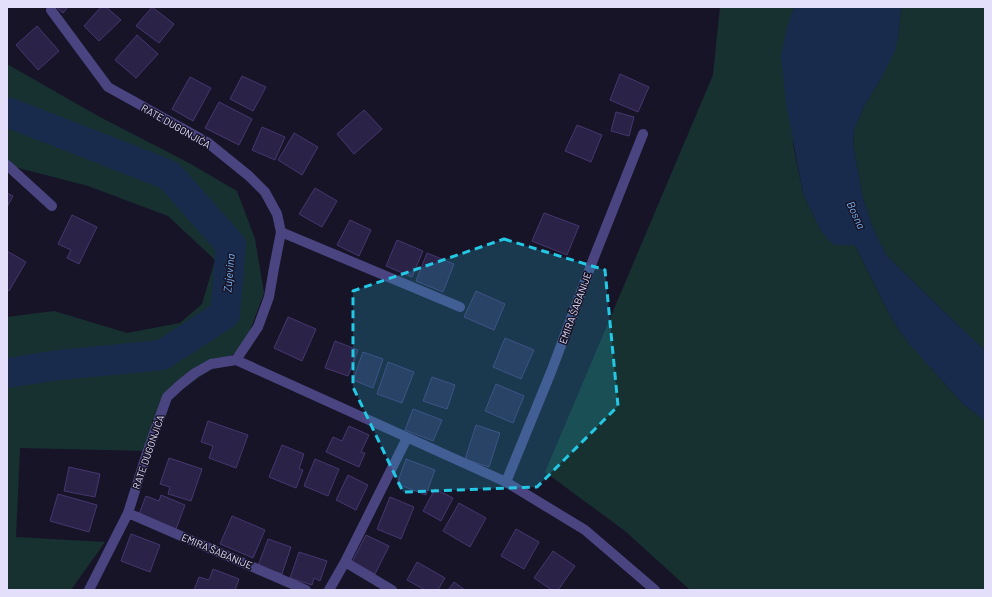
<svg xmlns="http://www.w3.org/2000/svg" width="992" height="597" viewBox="0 0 992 597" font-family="Barlow,sans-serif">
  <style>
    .green { fill: #173131 }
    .water { fill: #182b4d }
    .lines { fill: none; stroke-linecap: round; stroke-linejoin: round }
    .river { stroke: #182b4d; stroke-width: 30 }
    .building { fill: #2b2247; stroke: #453770 }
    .minor { stroke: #4a4581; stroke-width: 10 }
    .marked { fill: #22c8e4; fill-opacity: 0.2; stroke: #22c8e4; stroke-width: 3; stroke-dasharray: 8 5; stroke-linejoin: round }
    .labels { text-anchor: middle; stroke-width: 3; stroke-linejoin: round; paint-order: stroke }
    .street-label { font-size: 10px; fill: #e3dffb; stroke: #181428 }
    .water-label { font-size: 11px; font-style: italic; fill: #79b3ef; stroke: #181428 }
  </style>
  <rect width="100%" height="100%" fill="#181428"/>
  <path class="green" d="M720 7H796L793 10V144L803 193 821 231 855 245 889 313 897 327 907 341 963 404 985 421V590H690L625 531 545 472 713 75Z
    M901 7H985V351L902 271 886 255 872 226 863 199 853 144 854 130 865 104 879 82 898 37Z
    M7 64 98 116 189 163 237 191 255 239 264 293 244 347 169 398 151 451 20 448 16 537 105 542 71 590H7V317L54 311 127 333 180 323 202 304 215 260 168 216 88 186 7 165Z"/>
  <path class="water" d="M796 7H901L898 37 895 51 879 82 865 104 854 130 853 144 863 199 872 226 886 255 902 271 985 351V421L963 404 907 341 897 327 889 313 855 245H834L821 231 803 193 786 103 781 55 788 24 793 10Z"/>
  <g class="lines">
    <path class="river" d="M7 112 169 175 231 245 225 314 162 355 59 365 7 373"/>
  </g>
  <path class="building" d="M56 7H68L63 13Z
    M101 7H106L121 20 99 41 84 26Z
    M152 7 174 24 159 43 136 26Z
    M37 26 59 51 38 70 16 45Z
    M137 35 158 54 136 78 115 60Z
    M620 74 649 87 638 112 610 100Z
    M242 76 266 87 253 111 230 99Z
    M190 77 211 88 193 121 172 109Z
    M219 102 252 119 239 145 205 128Z
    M364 110 382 129 354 154 337 134Z
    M616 112 634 117 629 136 611 131Z
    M577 125 602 135 591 162 565 151Z
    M262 127 285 137 275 160 252 150Z
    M294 133 318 147 302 175 278 160Z
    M315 188 337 201 322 227 299 214Z
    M7 193 13 196 7 207Z
    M544 213 579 226 567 255 532 241Z
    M72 215 97 227 79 264 67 258 71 250 58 244Z
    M350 220 371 230 359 256 337 245Z
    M397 240 423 251 412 277 386 266Z
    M7 251 26 262 9 291 7 290Z
    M427 253 454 264 443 292 416 281Z
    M476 291 505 304 494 330 464 317Z
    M288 317 316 329 302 361 274 348Z
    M505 338 534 350 521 379 493 367Z
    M335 341 358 350 348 376 325 368Z
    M363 352 383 359 373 388 353 380Z
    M388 362 414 372 402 403 377 394Z
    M432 377 455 385 447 409 423 401Z
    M496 384 524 396 513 423 485 411Z
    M413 409 442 420 433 441 405 430Z
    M208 421 248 435 236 468 209 458 213 446 201 442Z
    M476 425 500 433 489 467 465 459Z
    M349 426 369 435 361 452 365 453 359 467 326 452 333 437 342 441Z
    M282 445 304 454 299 469 303 470 296 488 269 477Z
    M169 458 202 469 191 501 168 494 170 487 160 484Z
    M315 459 339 469 328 496 304 486Z
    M406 459 435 470 426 495 397 484Z
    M69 467 100 474 95 497 64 491Z
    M348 475 368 485 356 510 336 500Z
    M435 489 453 498 441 521 423 511Z
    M58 494 97 505 89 532 50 521Z
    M161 495 185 505 176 529 139 514 146 496 159 501Z
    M390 497 414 507 401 539 377 529Z
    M459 503 486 518 470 547 443 531Z
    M232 516 265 530 253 558 220 544Z
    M516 529 539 542 524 569 501 556Z
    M131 534 160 545 150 572 121 561Z
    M366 535 389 546 375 574 352 562Z
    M268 539 291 547 282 574 258 566Z
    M553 551 575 566 558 590H552L534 578Z
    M299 552 327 561 320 581 314 578 312 585 290 578Z
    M417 562 445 578 438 590H425L407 580Z
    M213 569 239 579 235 590H194L199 577 209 580Z
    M454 582 465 590H448Z"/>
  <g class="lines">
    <path class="minor" d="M51 10 108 87 207 142 249 176 265 192 277 214 281 232 274 268 269 297 258 327 236 360 211 364 195 373 180 385 167 397 146 456 128 513 89 590
      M7 165 52 206
      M281 232 460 307
      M236 360 506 482 585 530 655 590
      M506 482 551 372 593 260 643 134
      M128 513 306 590
      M345 562 392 590
      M329 590 345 562 407 438"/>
  </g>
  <path class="marked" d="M504 239 605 270 618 406 537 487 403 492 353 387V291Z"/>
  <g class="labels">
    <g class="street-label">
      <text transform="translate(176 126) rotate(30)" y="4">RATE DUGONJIĆA</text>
      <text transform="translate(575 308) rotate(-70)" y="4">EMIRA ŠABANIJE</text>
      <text transform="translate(148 452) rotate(-71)" y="4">RATE DUGONJIĆA</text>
      <text transform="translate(217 551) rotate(23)" y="4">EMIRA ŠABANIJE</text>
    </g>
    <g class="water-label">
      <text transform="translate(856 215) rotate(65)" y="4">Bosna</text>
      <text transform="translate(229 273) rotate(-85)" y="4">Zujevina</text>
    </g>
  </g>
  <rect width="992" height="597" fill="none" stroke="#e3dffb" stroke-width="16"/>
</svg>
